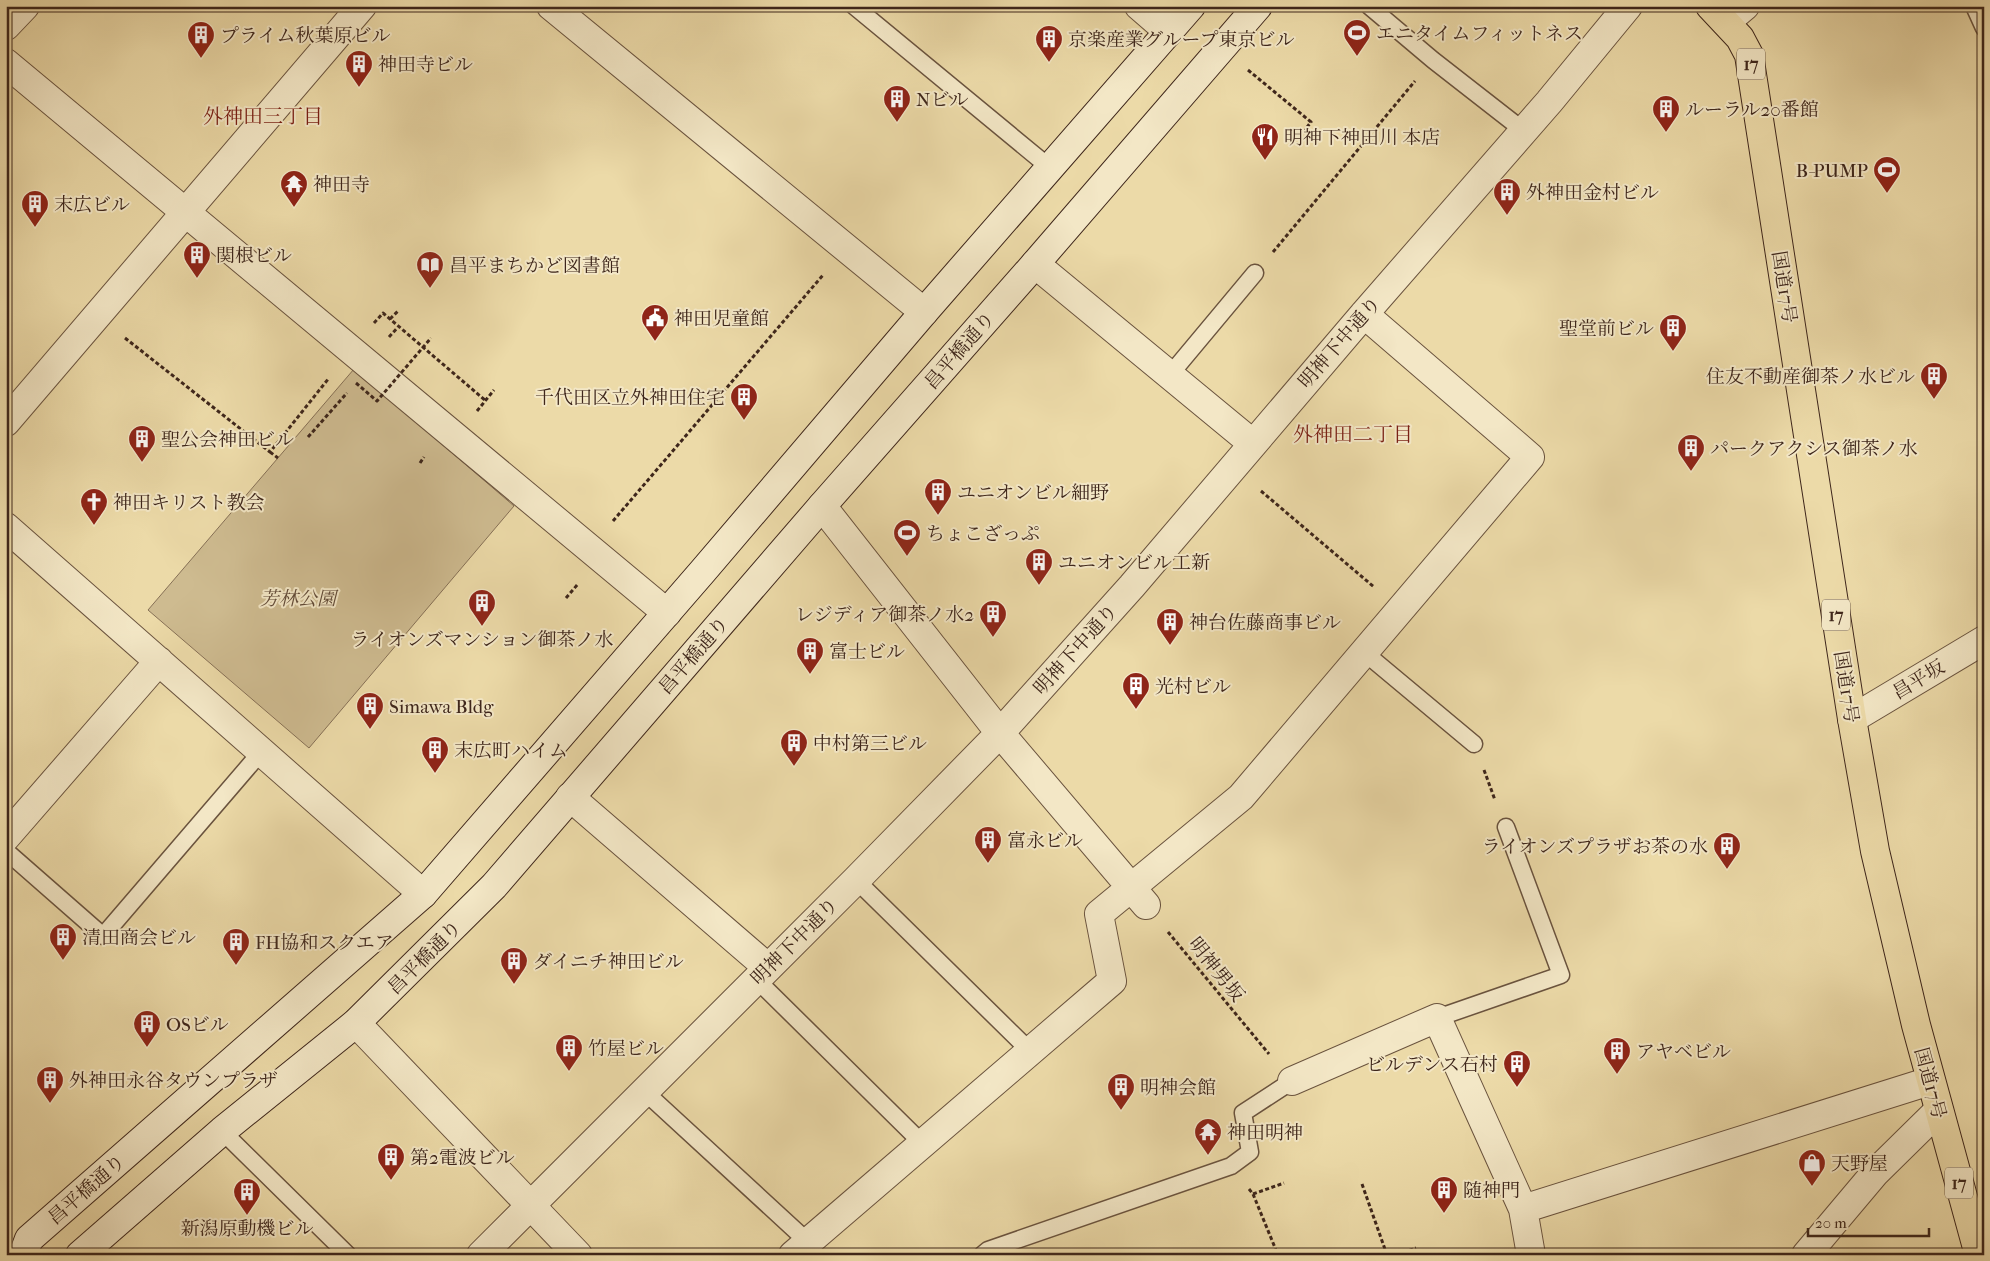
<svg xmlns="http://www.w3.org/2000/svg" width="1990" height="1261" viewBox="0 0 1990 1261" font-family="'IM FELL French Canon','Noto Serif JP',serif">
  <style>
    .green { fill: #cebb90; stroke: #867056 }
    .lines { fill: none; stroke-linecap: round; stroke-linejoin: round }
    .service-casing { stroke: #6a533e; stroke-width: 19 }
    .minor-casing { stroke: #6a533e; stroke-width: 30 }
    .tertiary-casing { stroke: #6a533e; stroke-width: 30 }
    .secondary-casing { stroke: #3e261b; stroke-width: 30 }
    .trunk-casing { stroke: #3e261b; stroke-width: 30 }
    .path { stroke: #3e261b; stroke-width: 3; stroke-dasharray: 4 2.5; stroke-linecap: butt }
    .service { stroke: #f3e7c6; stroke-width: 16 }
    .minor { stroke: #f3e7c6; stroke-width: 28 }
    .tertiary { stroke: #f3e7c6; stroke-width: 28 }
    .secondary { stroke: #f3e7c6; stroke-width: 28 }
    .trunk { stroke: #ecdaa8; stroke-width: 28 }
    .path-bridge { stroke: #3e261b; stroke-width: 3; stroke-dasharray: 4 2.5; stroke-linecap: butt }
    .labels { text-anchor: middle; stroke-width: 4; stroke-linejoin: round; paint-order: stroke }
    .shield { fill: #f3e7c6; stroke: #74604e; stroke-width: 1 }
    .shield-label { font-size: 18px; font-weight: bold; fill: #3e261b }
    .poi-label { font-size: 19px; fill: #3e261b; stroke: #f3e7c6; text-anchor: start }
    .street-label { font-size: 19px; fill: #3e261b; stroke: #f3e7c6 }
    .park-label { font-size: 19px; font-style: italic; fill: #624b38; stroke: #f3e7c6 }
    .neighbourhood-label { font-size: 20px; fill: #7a1f14; stroke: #f3e7c6 }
  </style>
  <rect width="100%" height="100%" fill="#ecdaa8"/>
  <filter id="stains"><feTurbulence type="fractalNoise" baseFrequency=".004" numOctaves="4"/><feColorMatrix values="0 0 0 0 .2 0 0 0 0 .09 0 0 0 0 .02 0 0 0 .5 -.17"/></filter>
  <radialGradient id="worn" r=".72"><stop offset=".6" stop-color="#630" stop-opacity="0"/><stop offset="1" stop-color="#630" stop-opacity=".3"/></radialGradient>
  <path class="green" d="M354 369 514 506 309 748 148 610Z"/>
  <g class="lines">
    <defs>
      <path id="service" d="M854 6 1049 167
        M1369 6 1433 60 1524 131
        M1974 6 1984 28
        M1169 376 1255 273
        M1365 653 1474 744
        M6 851 103 936 261 752
        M856 880 1030 1051
        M756 979 923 1144
        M1437 1018 1561 975 1506 827
        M644 1091 808 1242
        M222 1131 348 1255
        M982 1255 988 1250 1231 1166 1250 1152 1243 1113 1292 1081"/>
      <path id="minor" d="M551 6 924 312
        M1139 6 1169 32
        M6 26 25 6
        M6 63 667 613
        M1035 264 1252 443
        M6 422 362 6
        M822 506 1000 733 1146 905
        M6 527 423 894
        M1852 719 1984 640
        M570 797 767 967
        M6 837 159 661
        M356 1023 578 1255
        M1292 1081 1437 1018 1523 1209 1531 1255
        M1523 1209 1930 1081
        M481 1255 856 880 1000 733 1132 586 1364 314 1549 102 1628 6
        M793 1255 1112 981 1099 914 1241 797 1530 457 1364 314
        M1806 1255 1875 1173 1938 1111"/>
      <path id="tertiary" d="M1726 22 1745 6"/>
      <path id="secondary" d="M23 1255 29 1239 423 894 703 571 924 312 1191 6
        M80 1255 222 1131 356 1023 494 886 822 506 1035 264 1258 6"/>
      <path id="trunk" d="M1710 6 1740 38 1749 55 1852 719 1875 851 1916 1025 1979 1255"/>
    </defs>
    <use href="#service" class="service-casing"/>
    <use href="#minor" class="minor-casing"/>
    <use href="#tertiary" class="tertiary-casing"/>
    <use href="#secondary" class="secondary-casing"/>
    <use href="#trunk" class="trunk-casing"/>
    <path class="path" d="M1248 70 1311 122 1304 131
      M1273 252 1415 81
      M390 319 398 311
      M374 323 383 313 486 401
      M389 337 399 326
      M125 338 270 452 329 378
      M477 411 494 390
      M308 437 347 393
      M270 452 278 458
      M420 463 424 457
      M1261 491 1374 587
      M613 521 823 275
      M566 598 578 584
      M1484 770 1495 800
      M1168 932 1269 1054
      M1362 1184 1387 1255
      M1249 1189 1253 1194 1278 1255
      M1253 1194 1284 1183
      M1397 1255 1416 1248"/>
    <use href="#service" class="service"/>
    <use href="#minor" class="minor"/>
    <use href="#tertiary" class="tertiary"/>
    <use href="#secondary" class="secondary"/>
    <use href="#trunk" class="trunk"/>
    <path class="path-bridge" d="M356 383 377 401 431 338"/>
  </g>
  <defs>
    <symbol id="stadium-pin" viewBox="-11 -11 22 30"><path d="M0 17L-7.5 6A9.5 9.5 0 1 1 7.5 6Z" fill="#8f2418" stroke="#f3e7c6"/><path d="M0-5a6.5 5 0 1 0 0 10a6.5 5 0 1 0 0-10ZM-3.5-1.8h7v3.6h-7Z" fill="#fff"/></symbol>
    <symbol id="building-pin" viewBox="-11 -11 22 30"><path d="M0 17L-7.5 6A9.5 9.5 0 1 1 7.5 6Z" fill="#8f2418" stroke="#f3e7c6"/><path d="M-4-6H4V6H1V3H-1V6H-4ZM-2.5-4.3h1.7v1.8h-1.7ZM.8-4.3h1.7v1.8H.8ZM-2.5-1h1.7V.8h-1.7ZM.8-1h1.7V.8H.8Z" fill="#fff"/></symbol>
    <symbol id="restaurant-pin" viewBox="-11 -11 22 30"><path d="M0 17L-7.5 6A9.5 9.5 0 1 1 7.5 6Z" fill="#8f2418" stroke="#f3e7c6"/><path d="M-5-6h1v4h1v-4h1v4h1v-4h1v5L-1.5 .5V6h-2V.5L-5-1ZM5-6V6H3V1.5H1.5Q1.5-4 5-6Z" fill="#fff"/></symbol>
    <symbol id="temple-pin" viewBox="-11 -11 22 30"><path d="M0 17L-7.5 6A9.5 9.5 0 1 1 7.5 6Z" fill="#8f2418" stroke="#f3e7c6"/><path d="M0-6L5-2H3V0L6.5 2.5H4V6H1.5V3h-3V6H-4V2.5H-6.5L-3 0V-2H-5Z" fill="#fff"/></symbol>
    <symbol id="library-pin" viewBox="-11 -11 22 30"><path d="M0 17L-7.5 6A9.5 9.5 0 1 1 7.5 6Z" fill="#8f2418" stroke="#f3e7c6"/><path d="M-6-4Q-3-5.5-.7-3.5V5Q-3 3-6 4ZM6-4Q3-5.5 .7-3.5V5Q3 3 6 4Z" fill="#fff"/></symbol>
    <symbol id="civic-pin" viewBox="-11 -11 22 30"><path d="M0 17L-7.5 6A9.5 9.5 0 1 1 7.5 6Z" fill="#8f2418" stroke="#f3e7c6"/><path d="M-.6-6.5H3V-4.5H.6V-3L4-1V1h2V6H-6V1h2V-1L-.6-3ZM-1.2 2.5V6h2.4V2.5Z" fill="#fff"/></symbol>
    <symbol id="church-pin" viewBox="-11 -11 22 30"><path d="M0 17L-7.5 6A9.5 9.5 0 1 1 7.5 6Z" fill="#8f2418" stroke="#f3e7c6"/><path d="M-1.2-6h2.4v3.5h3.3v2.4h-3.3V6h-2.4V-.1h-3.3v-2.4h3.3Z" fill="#fff"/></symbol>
    <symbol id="shop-pin" viewBox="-11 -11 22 30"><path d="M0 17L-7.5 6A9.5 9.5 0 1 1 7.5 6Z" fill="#8f2418" stroke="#f3e7c6"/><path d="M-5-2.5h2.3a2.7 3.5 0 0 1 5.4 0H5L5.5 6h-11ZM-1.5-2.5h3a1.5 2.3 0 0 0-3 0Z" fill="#fff"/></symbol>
  </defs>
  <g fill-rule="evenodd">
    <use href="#stadium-pin" x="1341" y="17" width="32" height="43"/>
    <use href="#building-pin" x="185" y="19" width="32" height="43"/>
    <use href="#building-pin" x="1033" y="23" width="32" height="43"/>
    <use href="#building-pin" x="343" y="48" width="32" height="43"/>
    <use href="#building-pin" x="881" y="83" width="32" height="43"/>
    <use href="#building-pin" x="1650" y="93" width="32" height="43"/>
    <use href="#restaurant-pin" x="1249" y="121" width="32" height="43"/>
    <use href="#stadium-pin" x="1871" y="154" width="32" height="43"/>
    <use href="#temple-pin" x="278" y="168" width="32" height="43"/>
    <use href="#building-pin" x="1491" y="176" width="32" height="43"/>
    <use href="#building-pin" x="19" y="188" width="32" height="43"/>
    <use href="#building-pin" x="181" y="239" width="32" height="43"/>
    <use href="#library-pin" x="414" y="249" width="32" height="43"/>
    <use href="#civic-pin" x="639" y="302" width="32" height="43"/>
    <use href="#building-pin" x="1657" y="312" width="32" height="43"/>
    <use href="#building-pin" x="1918" y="360" width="32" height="43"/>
    <use href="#building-pin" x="728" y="381" width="32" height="43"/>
    <use href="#building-pin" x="126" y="423" width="32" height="43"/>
    <use href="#building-pin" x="1675" y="432" width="32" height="43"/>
    <use href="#building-pin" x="922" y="476" width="32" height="43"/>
    <use href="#church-pin" x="78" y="486" width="32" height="43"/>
    <use href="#stadium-pin" x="891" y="517" width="32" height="43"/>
    <use href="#building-pin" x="1023" y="546" width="32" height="43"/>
    <use href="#building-pin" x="466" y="587" width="32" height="43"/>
    <use href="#building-pin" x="977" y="598" width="32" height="43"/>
    <use href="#building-pin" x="1154" y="606" width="32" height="43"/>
    <use href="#building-pin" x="794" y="635" width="32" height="43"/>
    <use href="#building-pin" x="1120" y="670" width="32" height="43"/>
    <use href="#building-pin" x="354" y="690" width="32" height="43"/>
    <use href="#building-pin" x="778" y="727" width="32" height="43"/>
    <use href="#building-pin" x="419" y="734" width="32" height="43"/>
    <use href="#building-pin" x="972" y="824" width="32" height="43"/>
    <use href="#building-pin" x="1711" y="830" width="32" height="43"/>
    <use href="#building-pin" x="47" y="921" width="32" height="43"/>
    <use href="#building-pin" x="220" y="926" width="32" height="43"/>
    <use href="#building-pin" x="498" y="945" width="32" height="43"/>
    <use href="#building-pin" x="131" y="1008" width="32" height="43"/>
    <use href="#building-pin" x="553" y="1032" width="32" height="43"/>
    <use href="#building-pin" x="1601" y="1035" width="32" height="43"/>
    <use href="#building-pin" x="1501" y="1048" width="32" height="43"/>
    <use href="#building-pin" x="34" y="1064" width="32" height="43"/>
    <use href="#building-pin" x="1105" y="1071" width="32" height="43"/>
    <use href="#temple-pin" x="1192" y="1116" width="32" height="43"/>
    <use href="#building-pin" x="375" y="1141" width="32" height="43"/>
    <use href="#shop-pin" x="1796" y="1147" width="32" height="43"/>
    <use href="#building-pin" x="1428" y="1174" width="32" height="43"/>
    <use href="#building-pin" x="231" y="1176" width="32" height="43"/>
  </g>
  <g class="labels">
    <g class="shield">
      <rect x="1737" y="48.5" width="28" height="31" rx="4"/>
      <rect x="1822" y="599.5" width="28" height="31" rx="4"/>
      <rect x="1945" y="1167.5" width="28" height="31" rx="4"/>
    </g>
    <g class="shield-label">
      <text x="1751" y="70">17</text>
      <text x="1836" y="621">17</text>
      <text x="1959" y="1189">17</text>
    </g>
    <g class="poi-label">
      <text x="1376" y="40">エニタイムフィットネス</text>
      <text x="220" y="42">プライム秋葉原ビル</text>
      <text x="1068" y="46">京楽産業グループ東京ビル</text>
      <text x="378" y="71">神田寺ビル</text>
      <text x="916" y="106">Nビル</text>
      <text x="1685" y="116">ルーラル20番館</text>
      <text x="1284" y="144">明神下神田川 本店</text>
      <text x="1868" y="177" text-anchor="end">B-PUMP</text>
      <text x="313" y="191">神田寺</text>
      <text x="1526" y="199">外神田金村ビル</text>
      <text x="54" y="211">末広ビル</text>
      <text x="216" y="262">関根ビル</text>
      <text x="449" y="272">昌平まちかど図書館</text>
      <text x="674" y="325">神田児童館</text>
      <text x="1654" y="335" text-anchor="end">聖堂前ビル</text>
      <text x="1915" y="383" text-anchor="end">住友不動産御茶ノ水ビル</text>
      <text x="725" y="404" text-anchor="end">千代田区立外神田住宅</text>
      <text x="161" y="446">聖公会神田ビル</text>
      <text x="1710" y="455">パークアクシス御茶ノ水</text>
      <text x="957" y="499">ユニオンビル細野</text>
      <text x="113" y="509">神田キリスト教会</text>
      <text x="926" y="540">ちょこざっぷ</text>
      <text x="1058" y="569">ユニオンビル工新</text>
      <text x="974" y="621" text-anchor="end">レジディア御茶ノ水2</text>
      <text x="1189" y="629">神台佐藤商事ビル</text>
      <text x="482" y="646" text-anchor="middle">ライオンズマンション御茶ノ水</text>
      <text x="829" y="658">富士ビル</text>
      <text x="1155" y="693">光村ビル</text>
      <text x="389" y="713">Simawa Bldg</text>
      <text x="813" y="750">中村第三ビル</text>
      <text x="454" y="757">末広町ハイム</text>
      <text x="1007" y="847">富永ビル</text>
      <text x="1708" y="853" text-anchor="end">ライオンズプラザお茶の水</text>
      <text x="82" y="944">清田商会ビル</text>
      <text x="255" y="949">FH協和スクエア</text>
      <text x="533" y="968">ダイニチ神田ビル</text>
      <text x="166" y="1031">OSビル</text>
      <text x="588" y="1055">竹屋ビル</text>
      <text x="1636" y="1058">アヤベビル</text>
      <text x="1498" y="1071" text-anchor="end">ビルデンス石村</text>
      <text x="69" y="1087">外神田永谷タウンプラザ</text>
      <text x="1140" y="1094">明神会館</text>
      <text x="1227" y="1139">神田明神</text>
      <text x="410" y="1164">第2電波ビル</text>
      <text x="1831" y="1170">天野屋</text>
      <text x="1463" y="1197">随神門</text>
      <text x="247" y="1235" text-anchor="middle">新潟原動機ビル</text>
    </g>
    <g class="street-label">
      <text transform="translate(1785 287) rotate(81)" y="7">国道17号</text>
      <text transform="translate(1339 342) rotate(-49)" y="7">明神下中通り</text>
      <text transform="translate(959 350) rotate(-49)" y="7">昌平橋通り</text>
      <text transform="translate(1075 649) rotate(-48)" y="7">明神下中通り</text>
      <text transform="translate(693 655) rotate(-49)" y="7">昌平橋通り</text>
      <text transform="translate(1918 679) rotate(-31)" y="7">昌平坂</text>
      <text transform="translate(1847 687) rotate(81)" y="7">国道17号</text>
      <text transform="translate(794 941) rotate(-45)" y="7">明神下中通り</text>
      <text transform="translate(424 957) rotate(-45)" y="7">昌平橋通り</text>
      <text transform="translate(1217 969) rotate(51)" y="7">明神男坂</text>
      <text transform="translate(1931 1083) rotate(75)" y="7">国道17号</text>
      <text transform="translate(86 1189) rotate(-41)" y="7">昌平橋通り</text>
    </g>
    <g class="park-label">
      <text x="298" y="605">芳林公園</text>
    </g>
    <g class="neighbourhood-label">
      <text x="263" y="123">外神田三丁目</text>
      <text x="1353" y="441">外神田二丁目</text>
    </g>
  </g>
  <rect width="1990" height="1261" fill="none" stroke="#ecdaa8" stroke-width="25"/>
  <rect x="8" y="8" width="1975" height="1246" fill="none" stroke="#3e261b" stroke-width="2.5"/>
  <rect x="12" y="12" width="1965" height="1236" fill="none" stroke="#3e261b"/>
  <path d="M1808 1228v8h121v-8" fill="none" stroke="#3e261b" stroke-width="2.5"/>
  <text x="1815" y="1228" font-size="15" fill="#3e261b" stroke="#f3e7c6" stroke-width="4" paint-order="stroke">20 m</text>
  <rect width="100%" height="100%" filter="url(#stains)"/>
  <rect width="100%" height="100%" fill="url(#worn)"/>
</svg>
